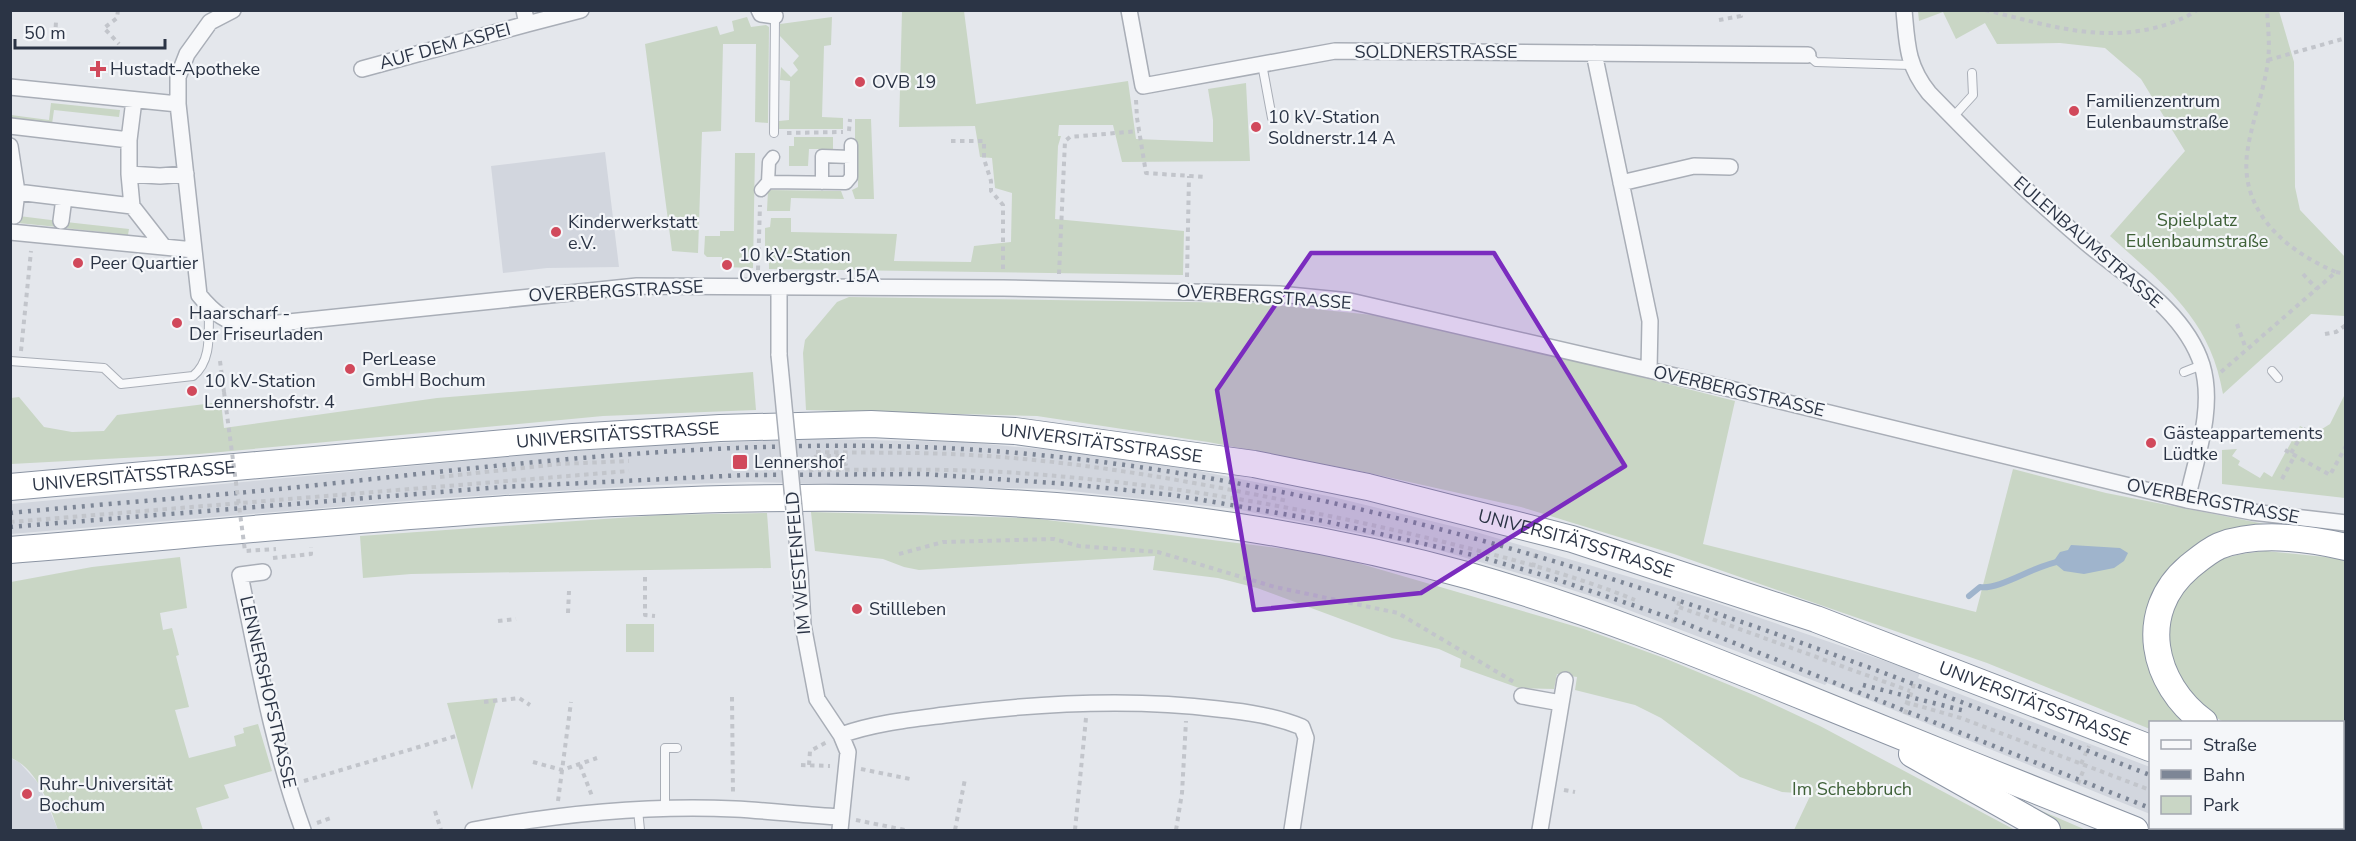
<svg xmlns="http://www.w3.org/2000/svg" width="2356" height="841" viewBox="0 0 2356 841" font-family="'Nunito Sans',sans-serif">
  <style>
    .built { fill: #d2d6de }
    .green { fill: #c9d6c5 }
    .water { fill: #9fb4cc }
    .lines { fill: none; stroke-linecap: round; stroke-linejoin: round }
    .stream { stroke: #9fb4cc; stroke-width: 6 }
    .service-casing { stroke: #a9aeb7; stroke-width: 10 }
    .pedestrian-casing { stroke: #a9aeb7; stroke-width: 15 }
    .minor-casing { stroke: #a9aeb7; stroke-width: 18 }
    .trunk-casing { stroke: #8b94a3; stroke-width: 28 }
    .path { stroke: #c2c5cb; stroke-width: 4; stroke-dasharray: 4.5 4.5; stroke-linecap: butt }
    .service { stroke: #f7f8fa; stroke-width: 8 }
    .pedestrian { stroke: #f7f8fa; stroke-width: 12 }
    .minor { stroke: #f7f8fa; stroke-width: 15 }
    .trunk { stroke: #fff; stroke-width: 26 }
    .rail { stroke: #7d8696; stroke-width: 4.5; stroke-dasharray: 3 6; stroke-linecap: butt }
    .minor-bridge-casing { stroke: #a9aeb7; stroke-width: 18; stroke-linecap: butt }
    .path-bridge { stroke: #c2c5cb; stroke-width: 4; stroke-dasharray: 4.5 4.5; stroke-linecap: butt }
    .minor-bridge { stroke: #f7f8fa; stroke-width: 15 }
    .marked { fill: #7b2cbf; fill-opacity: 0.2; stroke: #7b2cbf; stroke-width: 4.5; stroke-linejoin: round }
    .poi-dot { fill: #d1495b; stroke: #f4f6f9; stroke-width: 2 }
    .labels { text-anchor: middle; stroke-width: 4.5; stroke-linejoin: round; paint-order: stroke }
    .street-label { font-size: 18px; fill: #2b3445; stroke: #f4f6f9 }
    .poi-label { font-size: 18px; fill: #2b3445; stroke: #f4f6f9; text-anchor: start }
    .park-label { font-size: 18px; fill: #3f6138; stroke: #f4f6f9 }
  </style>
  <rect width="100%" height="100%" fill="#e4e7ec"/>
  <path class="built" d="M605 152 619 267 547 268 503 273 491 166Z
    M818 439 964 442 1127 457 1333 497 1476 532 1705 599 1920 673 1918 678 2150 767V814L1827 683 1825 685 1597 598 1535 578 1425 546 1235 509 1053 489 750 482 657 485 442 498 11 534V504L549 453 657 445Z
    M10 758 19 762 38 783 58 830H11Z
    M2184 828H2308L2316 830H2192Z"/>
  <path class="green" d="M902 11H964L976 104 1128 81 1136 139 1213 142V120L1208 89 1246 83 1250 161 1122 162 1113 125H1059L1058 136H1061L1058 146 1055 219 1184 231 1183 275 769 269V258H765V228L770 227 771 218H791V232L897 234 894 261 971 262 974 246 1011 242 1012 193 995 188 992 158 980 157 975 126 899 127Z
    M1918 11H2279L2294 62 2295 187 2300 210 2345 257V316L2311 314 2223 394C2210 318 2164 285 2110 236L2185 151 2141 79 2105 48 2060 43 1997 44 1985 23 1956 39 1943 12 1919 21Z
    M747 17 751 27 766 25 769 27 768 123 755 122 756 44H723L721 131 702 132 698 253 672 251 645 44 717 26 720 35 734 31 732 21Z
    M832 17 831 45 824 46 822 117 843 118V129H779V121L789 120 790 81 780 80 781 67 791 77 798 70 793 63 799 56 780 36V24Z
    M51 103 120 110 119 117 54 110 52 124 11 119V115L49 120Z
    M855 119H871L874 199H855L852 190 858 187V148L855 145Z
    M794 137H833V149H809L808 166H789V146H794Z
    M735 153H755L753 268 722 267V257H707L704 254 705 236H720V231H734Z
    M768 190 841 191 844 199 791 198 790 211H767Z
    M19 216 59 221 58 227 18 223Z
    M66 222 129 229 128 235 65 228Z
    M849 297 1256 303 1373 315 1502 342 1735 401 1703 544 1976 612 2013 469 2106 493 2275 526 2245 533 2154 605 2190 722H2150V729L1987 663 1674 554 1521 507 1369 473 1208 442 1037 416 806 410 803 353 805 340 837 302Z
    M753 372 756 410 603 416 199 454 11 464V398L19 397 44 427 72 432 104 431 117 415 221 402 224 428 437 398Z
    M2345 394V498L2222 484V450L2237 449 2232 456 2240 461 2238 465 2260 478 2264 472 2272 477 2300 426 2314 434 2330 424Z
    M811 512 1031 518 1327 554 1584 629 1664 658 1756 696 1820 726 2015 830H1794L1811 794 1782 792 1740 777 1661 718 1635 705 1575 690 1577 677 1557 674 1554 689 1519 688 1460 667 1461 659 1439 649 1392 638 1257 588 1218 578 1153 570 1155 556 919 570 904 567 883 559 815 551Z
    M767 513 771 568 411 574 363 578 360 536 661 515Z
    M2266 551 2345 559V779L2343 778 2342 722C2312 722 2282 722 2251 722 2244 722 2231 725 2224 722 2215 718 2206 709 2199 702 2154 661 2160 600 2209 566 2225 555 2247 553 2266 551Z
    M180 557 187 608 160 613 163 630 172 628 179 655 176 656 189 707 175 710 189 758 236 746 234 736 244 733 243 728 258 724 272 771 224 785 229 798 196 808 203 830H58C49 805 38 769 11 758V582L92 567Z
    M626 624H654V652H626Z
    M497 698 472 790 447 703Z
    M1953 773 2086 830H2058Z"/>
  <path class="water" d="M2071 545 2120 548 2128 553 2124 561 2114 568 2084 574 2064 571 2053 562 2060 552 2068 550Z"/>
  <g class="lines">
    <path class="stream" d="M1969 596 1980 587C2001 590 2036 564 2062 561"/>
    <defs>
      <path id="service" d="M1808 55 1816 62 1911 65
        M1262 64 1272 118
        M1953 117 1973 95 1972 73
        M774 133 775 16
        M10 361 104 368 121 384 193 376C213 360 208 331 209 308
        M2272 371 2278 378
        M2184 372 2202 365
        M638 810 640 830
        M665 810V748H677"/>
      <path id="pedestrian" d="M768 182 846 183 851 177V145
        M822 183V156L851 157
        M761 190 768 182 769 162 773 157"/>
      <path id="minor" d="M233 10 210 22 187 54 178 77V104L199 295C213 312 227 324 250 326L637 286 1003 288 1279 294 1350 301 1714 385 2187 500 2252 512 2346 523
        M759 10 761 14 775 16
        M1129 10 1143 86 1335 51 1808 55
        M1904 10C1907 44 1907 66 1929 93 1963 128 1997 163 2033 196 2053 214 2074 233 2095 250 2134 281 2186 314 2202 365 2215 408 2196 458 2187 500
        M527 24 581 10
        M1594 53 1650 321 1649 370
        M362 69 527 24 524 10
        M10 87 178 104
        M10 126 129 140V174L132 206
        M129 140 134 100
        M10 146 17 192 132 206 164 247
        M129 174 160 176 186 174
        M1621 183 1694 166 1730 167
        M14 216 17 192
        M61 221 64 198
        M10 232 194 250
        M779 286V355
        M800 571 803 625 817 699 841 735 848 752 840 830
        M263 572 240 575C258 661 273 748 303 830
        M1522 696 1561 703
        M841 735C877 722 915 719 953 714 1040 703 1130 698 1218 709 1247 712 1275 716 1302 727L1306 738 1292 830
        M473 830C558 814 648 805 735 809 770 811 805 815 840 817
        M1540 830 1565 680"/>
      <g id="trunk">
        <path id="s1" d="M10 487 573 437 720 428 871 424 1015 431 1254 464 1368 487 1572 539 1816 619 2150 748"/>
        <path d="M10 550C496 510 992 444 1470 576 1604 614 1732 668 1861 720 1952 757 2044 794 2135 830"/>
        <path d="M2204 722C2152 684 2136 612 2189 567 2199 559 2208 551 2219 546 2257 531 2307 538 2346 547"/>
        <path d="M1912 754 2047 830"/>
        <path d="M2342 793 2346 795"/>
        <path d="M2342 822 2346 823"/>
      </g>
    </defs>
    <use href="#service" class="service-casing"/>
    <use href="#pedestrian" class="pedestrian-casing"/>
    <use href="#minor" class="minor-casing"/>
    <use href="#trunk" class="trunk-casing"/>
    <path class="path" d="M118 10 117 18 104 28 119 44
      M1985 10C2048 25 2104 45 2168 24 2178 20 2188 17 2197 10
      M1719 20 1741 16 1740 10
      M55 36 56 22
      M2268 60 2346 38
      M1136 100 1137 118 1146 173 1206 177
      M849 131 850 119
      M787 133 843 132
      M951 141H984V159L991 181V191L1003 205V273
      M758 270 760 205
      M2336 272 2346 274
      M1059 274 1065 141 1070 137 1139 131
      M2303 274 2317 289
      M1187 277 1189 176
      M2237 324 2246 349
      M2325 334 2336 332 2346 325
      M21 351 31 251
      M220 361 224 392
      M2221 372 2336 272C2288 252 2240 213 2247 154 2251 123 2264 92 2268 61 2270 45 2268 27 2267 10
      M2285 450 2330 475 2346 446
      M816 452C868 453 920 452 971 455 1078 461 1183 480 1288 501
      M2291 453 2306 428
      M805 464H820L821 456 814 457
      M815 465 846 464V456H821
      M809 470C879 470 948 468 1018 473 1162 483 1304 507 1444 542 1508 558 1574 575 1635 600
      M440 477 559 464 629 461
      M2282 479 2295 455
      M10 522 629 471
      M899 554 943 542 1054 539 1079 546 1158 552 1275 587 1398 613 1514 682
      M273 558 311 554V547
      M1533 567 1536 553
      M645 577V615L655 616
      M1679 607 1910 691
      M568 613 569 591
      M498 621 516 619
      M1673 623 1681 597
      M732 697 733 794
      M484 702 519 698 530 705
      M1905 702 1961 718 2150 790
      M1905 714 1915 680
      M533 762 562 770 597 758
      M2081 764 2089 746
      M580 765 592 796
      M801 765 830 766
      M809 765 810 751 827 742
      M861 769 910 779
      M304 781 456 736
      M2078 784 2085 766
      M1564 790 1575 792
      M558 801 571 702
      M435 811 441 830
      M856 820 905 830
      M317 823 331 818
      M2246 828 2254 830
      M955 830 965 779
      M1075 830 1086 718
      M1176 830 1182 793 1186 721"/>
    <use href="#service" class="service"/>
    <use href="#pedestrian" class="pedestrian"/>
    <use href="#minor" class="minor"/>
    <use href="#trunk" class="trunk"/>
    <path class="rail" d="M10 513C113 503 215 496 318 485 526 462 734 438 944 448 1360 468 1766 625 2150 775
      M10 527 502 487 745 475 924 474 1068 484 1173 495 1324 521 1477 556 1546 576 1674 619 2150 808
      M1863 685 1965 711
      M2200 828 2208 830
      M2284 828 2291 830"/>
    <defs>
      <path id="minor-bridge" d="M779 355 800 571"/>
    </defs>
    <use href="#minor-bridge" class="minor-bridge-casing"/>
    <path class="path-bridge" d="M224 392 245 551 276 549"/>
    <use href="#minor-bridge" class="minor-bridge"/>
  </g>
  <path class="marked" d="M1311 253H1494L1625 466 1421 593 1254 610 1217 390Z"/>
  <g class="poi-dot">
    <path d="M95 60h6v6h6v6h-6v6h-6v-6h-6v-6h6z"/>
    <circle cx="860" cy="82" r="6"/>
    <circle cx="2074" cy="111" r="6"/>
    <circle cx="1256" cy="127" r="6"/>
    <circle cx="556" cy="232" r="6"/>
    <circle cx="78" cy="263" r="6"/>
    <circle cx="727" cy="265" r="6"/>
    <circle cx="177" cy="323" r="6"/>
    <circle cx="350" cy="369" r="6"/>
    <circle cx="192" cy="391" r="6"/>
    <circle cx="2151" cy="443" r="6"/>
    <rect x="732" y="454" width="16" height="16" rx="3"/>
    <circle cx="857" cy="609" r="6"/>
    <circle cx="27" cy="794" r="6"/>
  </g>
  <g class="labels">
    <g class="street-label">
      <text transform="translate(445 46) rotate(-15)" y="6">AUF DEM ASPEI</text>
      <text x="1436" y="58">SOLDNERSTRASSE</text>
      <text transform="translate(2088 242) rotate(41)" y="6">EULENBAUMSTRASSE</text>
      <text transform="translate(616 291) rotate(-3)" y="6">OVERBERGSTRASSE</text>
      <text transform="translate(1264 297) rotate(4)" y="6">OVERBERGSTRASSE</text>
      <text transform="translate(1739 391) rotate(13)" y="6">OVERBERGSTRASSE</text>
      <text dy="6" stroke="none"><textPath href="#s1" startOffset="610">UNIVERSITÄTSSTRASSE</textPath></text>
      <text dy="6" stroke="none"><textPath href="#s1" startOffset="1095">UNIVERSITÄTSSTRASSE</textPath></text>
      <text dy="6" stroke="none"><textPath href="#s1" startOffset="124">UNIVERSITÄTSSTRASSE</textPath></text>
      <text transform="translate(2213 501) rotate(11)" y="6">OVERBERGSTRASSE</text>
      <text dy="6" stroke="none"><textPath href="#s1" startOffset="1581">UNIVERSITÄTSSTRASSE</textPath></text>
      <text transform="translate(798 563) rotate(-95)" y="6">IM WESTENFELD</text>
      <text transform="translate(268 692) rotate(77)" y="6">LENNERSHOFSTRASSE</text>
      <text dy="6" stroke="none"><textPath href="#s1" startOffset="2067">UNIVERSITÄTSSTRASSE</textPath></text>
    </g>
    <g class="poi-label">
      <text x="110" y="75">Hustadt-Apotheke</text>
      <text x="872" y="88">OVB 19</text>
      <text x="2086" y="107">Familienzentrum<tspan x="2086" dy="21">Eulenbaumstraße</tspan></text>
      <text x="1268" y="123">10 kV-Station<tspan x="1268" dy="21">Soldnerstr.14 A</tspan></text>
      <text x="568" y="228">Kinderwerkstatt<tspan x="568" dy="21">e.V.</tspan></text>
      <text x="739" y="261">10 kV-Station<tspan x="739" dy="21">Overbergstr. 15A</tspan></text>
      <text x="90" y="269">Peer Quartier</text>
      <text x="189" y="319">Haarscharf -<tspan x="189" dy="21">Der Friseurladen</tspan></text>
      <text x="362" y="365">PerLease<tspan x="362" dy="21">GmbH Bochum</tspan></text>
      <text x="204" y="387">10 kV-Station<tspan x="204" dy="21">Lennershofstr. 4</tspan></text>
      <text x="2163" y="439">Gästeappartements<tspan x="2163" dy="21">Lüdtke</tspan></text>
      <text x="754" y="468">Lennershof</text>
      <text x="869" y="615">Stillleben</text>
      <text x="39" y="790">Ruhr-Universität<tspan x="39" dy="21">Bochum</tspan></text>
    </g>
    <g class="park-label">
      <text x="2197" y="226">Spielplatz<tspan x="2197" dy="21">Eulenbaumstraße</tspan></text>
      <text x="1852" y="795">Im Schebbruch</text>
    </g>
  </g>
  <rect width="2356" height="841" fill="none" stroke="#2b3445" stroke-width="24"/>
  <rect x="2149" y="721" width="195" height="108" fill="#f4f6f9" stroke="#a4a8b1" stroke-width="1.5"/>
  <rect x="2161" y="740" width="30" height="9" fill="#f7f8fa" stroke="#a4a8b1" stroke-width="1.5"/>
  <text x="2203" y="751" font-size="18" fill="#2b3445">Straße</text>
  <rect x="2161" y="770" width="30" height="9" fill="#7d8696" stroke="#a4a8b1" stroke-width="1.5"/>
  <text x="2203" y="781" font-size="18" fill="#2b3445">Bahn</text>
  <rect x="2161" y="796" width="30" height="18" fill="#c9d6c5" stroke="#a4a8b1" stroke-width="1.5"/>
  <text x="2203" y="811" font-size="18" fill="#2b3445">Park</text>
  <path d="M15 39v9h150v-9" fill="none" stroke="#2b3445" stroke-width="3"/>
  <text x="24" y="39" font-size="18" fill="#2b3445" stroke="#f4f6f9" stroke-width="4.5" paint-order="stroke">50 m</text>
</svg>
